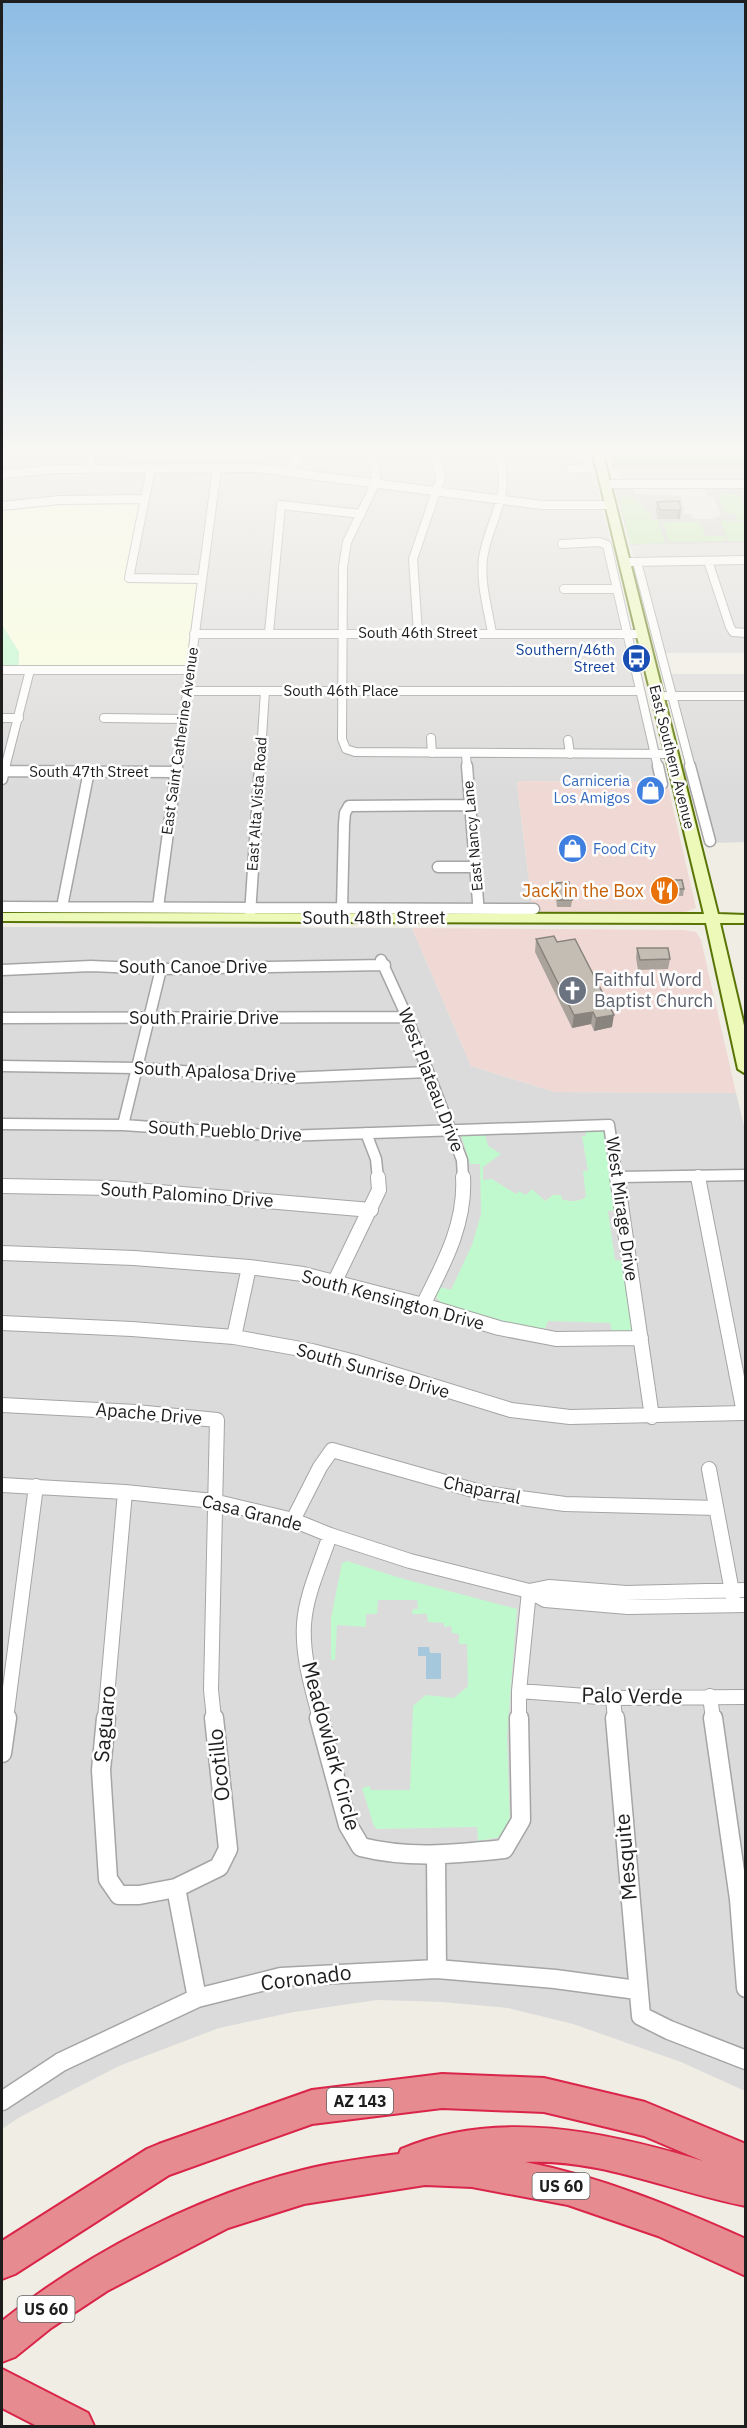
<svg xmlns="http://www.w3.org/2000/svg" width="747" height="2428" viewBox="0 0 747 2428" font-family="'IBM Plex Sans',sans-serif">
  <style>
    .residential { fill: #dcdbdb }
    .commercial { fill: #f0d9d4 }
    .education { fill: #faffde }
    .religious { fill: #ccc }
    .grass { fill: #c0e9aa }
    .cemetery { fill: #a6c8b0 }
    .park { fill: #c1f9ce }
    .parking { fill: #e6e6e6 }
    .water { fill: #a5c8dd }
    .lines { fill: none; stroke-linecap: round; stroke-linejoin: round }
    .minor-far3-casing { stroke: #a5a5a5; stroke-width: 10 }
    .minor-far2-casing { stroke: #a5a5a5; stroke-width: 13 }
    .minor-far1-casing { stroke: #a5a5a5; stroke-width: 16 }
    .minor-casing { stroke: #a5a5a5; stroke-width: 21 }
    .secondary-casing { stroke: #597505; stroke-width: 4 }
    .motorway-casing { stroke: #da2549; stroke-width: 4 }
    .minor-far3 { stroke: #fff; stroke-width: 8 }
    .minor-far2 { stroke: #fff; stroke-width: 10 }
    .minor-far1 { stroke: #fff; stroke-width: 14 }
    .minor { stroke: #fff; stroke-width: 18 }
    .secondary { fill: #edf9b8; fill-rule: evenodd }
    .motorway { fill: #e68c90; fill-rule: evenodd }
    .wall { fill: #a9a39b }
    .shaded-wall { fill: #89847e }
    .building { fill: #c4bdb4; stroke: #89847e; stroke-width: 1.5 }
    .labels { text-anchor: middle; stroke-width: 5; stroke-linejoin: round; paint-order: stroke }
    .far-street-label { font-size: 15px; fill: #1e1e1e; stroke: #fff }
    .far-transit-label { font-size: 15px; fill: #164399; stroke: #fff; text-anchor: end }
    .far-shop-label { font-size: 15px; fill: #366cbe; stroke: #fff; text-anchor: end }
    .shield { fill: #fff; stroke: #626262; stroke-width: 1.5 }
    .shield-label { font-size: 16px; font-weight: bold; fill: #1e1e1e }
    .food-label { font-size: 18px; fill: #c56008; stroke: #fff; text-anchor: end }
    .street-label { font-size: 18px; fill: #1e1e1e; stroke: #fff }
    .worship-label { font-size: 18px; fill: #5b616d; stroke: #fff; text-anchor: start }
    .near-street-label { font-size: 21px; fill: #1e1e1e; stroke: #fff }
  </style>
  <rect width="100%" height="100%" fill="#efede4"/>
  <path class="residential" d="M2 454H590L667 782 520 781 517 784 533 912 2 911Z
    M617 468H745V502L620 480Z
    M745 543V653H664L630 545Z
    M670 674H745V842L713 843Z
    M2 927 412 928 471 1066 555 1092 736 1093 746 1134 745 2091 681 2062 573 2024 508 2008 443 2002 377 2000 294 2012 219 2028 119 2066 20 2117 2 2129Z"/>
  <path class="commercial" d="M520 781 667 782 696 908 686 912H533L517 784Z
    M412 928 684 930 696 932 701 940 736 1093 555 1092 471 1066Z"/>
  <path class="education" d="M145 499 130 578 201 579 189 670H18L19 652 2 625V506Z"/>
  <path class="religious" d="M740 486 745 502V543L630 545 615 489Z"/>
  <path class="grass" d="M724 493 740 495 745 510V520L737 519 735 513H724L719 494Z
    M619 497H632L633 500 638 501 639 506H645L646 510 629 511H650L652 520H658L665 543 630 544Z
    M721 521H745V541H728Z
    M663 522H700L705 536H724L726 541 669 542Z"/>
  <path class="cemetery" d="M608 454H745V468H612Z"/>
  <path class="park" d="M2 625 19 652 18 667H2Z
    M585 1129 602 1130 605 1134 616 1210 608 1211 615 1260 626 1261 634 1328 630 1333H612L610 1323 548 1321 545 1329 508 1323 441 1304 436 1296 440 1287 451 1290 472 1245 481 1214 480 1164H470L460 1132 484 1131 488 1146 501 1154 483 1167V1180L492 1179 516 1194 519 1191 526 1195 532 1189 545 1201 553 1195H561L562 1199C569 1202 580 1202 586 1197L583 1171H588L582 1136H586Z
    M347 1561 400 1578 517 1609 507 1737 510 1825 501 1837 478 1841 477 1827 377 1829 374 1826 362 1788 369 1786 371 1790H410L413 1706 426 1695 454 1698 468 1686 467 1644H459V1634L452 1633 451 1626 444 1627V1623L428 1622 427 1614H412L413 1609H418L417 1600H378L377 1614H366V1627L337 1625 335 1660H331V1618L342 1563Z"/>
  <path class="parking" d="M638 487 681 489 682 491 686 488H704L707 494H704L714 497 721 516 713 517 714 519H694L691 514H684L683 509H687L683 506 681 496 635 494 633 489Z"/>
  <path class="water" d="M418 1647H429L430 1653H441V1679H426V1656H418Z"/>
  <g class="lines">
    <defs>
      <path id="minor-far3" d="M370 454 375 467 376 482 347 542 343 567 342 739 346 749 355 752 672 754
        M151 468 129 578 201 579
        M89 469 92 454
        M571 469 589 468 585 454
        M288 471 300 454
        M2 474 56 469 256 468 542 505H610
        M605 484H746
        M2 506 59 500 145 499
        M562 544 599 542 607 545 658 768
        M708 561 730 627 733 632 746 633
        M630 562 746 560
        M637 562 691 768
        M564 589H617
        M269 633 281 505 361 514
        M418 633 413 559 441 477 434 454
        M492 633C488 609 480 583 483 558 489 519 513 496 498 454
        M194 634H642
        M2 670H189
        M187 691H640
        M666 696H746
        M2 718H19
        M104 718 183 719
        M431 738 432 753
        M568 740 570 754
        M466 754 467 768
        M5 768 30 670
        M177 768 217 468
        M260 768 265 691"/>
      <path id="minor-far2" d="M467 766 479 914
        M658 766 662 784
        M690 766 710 841
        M2 771 176 772
        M2 779 5 766
        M438 867H475
        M2 907 534 909
        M62 907 89 771
        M158 907 177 766
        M342 908 344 824 345 813 349 806 470 805
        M250 914 260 766
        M381 960 407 1017 462 1160 463 1179
        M2 970 91 966 161 969 385 965
        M2 1018 407 1017
        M2 1066 137 1068 287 1078 428 1072
        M2 1124 123 1125 284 1136 609 1125 617 1179
        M123 1125 161 969
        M366 1133 376 1159 378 1179
        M618 1177 746 1175"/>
      <path id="minor-far1" d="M617 1177 652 1417
        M2 1186 112 1188 371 1210
        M2 1253 134 1258 249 1267 303 1274 423 1305 499 1328 556 1339 641 1338
        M335 1281 379 1190 378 1177
        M423 1305C443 1265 466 1224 463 1177
        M2 1323 132 1329 234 1337 312 1351 355 1362 511 1410 570 1417 744 1413 698 1177
        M234 1337 249 1267
        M2 1405 136 1412 217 1420 211 1690 214 1719
        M709 1469 733 1597
        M2 1485 125 1492 213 1501 293 1520 330 1535 410 1561 529 1591 545 1600 628 1607 746 1605
        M293 1520 320 1467 332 1450 484 1493 565 1504 716 1508
        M529 1591 549 1587 626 1593 746 1590
        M519 1691 613 1698 746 1697
        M710 1696 713 1719
        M613 1698 615 1719
        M6 1719 36 1486
        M105 1719 125 1492
        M320 1719C312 1688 302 1656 304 1624 306 1594 321 1563 330 1535
        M519 1719V1691L529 1591"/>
      <path id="minor" d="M106 1718 101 1770 108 1879 119 1895H139L176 1888 219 1867 228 1849 214 1718
        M319 1718 348 1825 361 1847C409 1859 455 1854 504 1849L521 1820 519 1718
        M615 1718 641 2016 669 2030 746 2060
        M713 1718 739 1899 746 1988
        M2 1753 7 1718
        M436 1856 437 1969
        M176 1888 197 1998
        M2 2101 61 2062 197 1998 281 1977 437 1969 555 1979 637 1990"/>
      <path id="secondary" d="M593 454H603L718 914 746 915V923H720L746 1034V1074L738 1069 706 923 2 921V913L704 914Z"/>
      <path id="motorway" d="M442 2074 544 2078 645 2102 746 2144V2206C672 2192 601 2158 525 2162 602 2177 674 2207 746 2239V2276L658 2236 568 2205 472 2187 425 2185 304 2204 228 2228 107 2291 51 2328 15 2357 2 2362V2321C87 2253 197 2196 303 2170 334 2162 367 2158 399 2154L401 2149C498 2108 606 2132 703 2161L644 2136 544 2112 442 2108 312 2124 169 2175 15 2274 2 2279V2241L147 2149 159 2144 312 2090Z
        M2 2369 88 2413 94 2426H37L2 2408Z"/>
    </defs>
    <use href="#minor-far3" class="minor-far3-casing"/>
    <use href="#minor-far2" class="minor-far2-casing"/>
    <use href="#minor-far1" class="minor-far1-casing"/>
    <use href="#minor" class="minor-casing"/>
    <use href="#secondary" class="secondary-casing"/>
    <use href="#motorway" class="motorway-casing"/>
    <use href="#minor-far3" class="minor-far3"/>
    <use href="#minor-far2" class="minor-far2"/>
    <use href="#minor-far1" class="minor-far1"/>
    <use href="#minor" class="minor"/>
    <use href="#secondary" class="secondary"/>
    <use href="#motorway" class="motorway"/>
  </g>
  <path class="wall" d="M679 501 680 519H658L656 510 657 502Z
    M655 880 684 889 683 896 655 895 653 887Z
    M556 883 572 900 571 907H557L555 889Z
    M536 939 557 942 612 1027 594 1031 591 1024 572 1028 535 952Z
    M637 948 670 959 668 969 638 970 636 958Z"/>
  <path class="shaded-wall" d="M678 510H681L680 519H677Z
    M593 1012 591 1024 572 1028 574 1015Z
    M614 1015 612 1027 594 1031 596 1018Z"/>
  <path class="building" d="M679 501 681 510H660L657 502Z
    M655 880H682L684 889 656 888Z
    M569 882 572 900H558L556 883Z
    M554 936 557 942 575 939 614 1015 596 1018 593 1012 574 1015 536 939Z
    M637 948H668L670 959 640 960Z"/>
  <linearGradient id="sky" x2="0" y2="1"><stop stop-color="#8dbce4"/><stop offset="0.57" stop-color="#f8f7f3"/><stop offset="1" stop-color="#f8f7f3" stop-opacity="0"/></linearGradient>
  <rect width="747" height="794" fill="url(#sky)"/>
  <defs>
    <symbol id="bus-disc" viewBox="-11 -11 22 22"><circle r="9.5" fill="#1a4fb4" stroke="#fff"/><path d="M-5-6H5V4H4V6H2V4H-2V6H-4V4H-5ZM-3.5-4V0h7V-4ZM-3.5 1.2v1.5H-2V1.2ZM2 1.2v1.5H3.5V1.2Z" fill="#fff"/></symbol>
    <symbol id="shop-disc" viewBox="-11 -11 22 22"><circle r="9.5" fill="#3f7fe0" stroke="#fff"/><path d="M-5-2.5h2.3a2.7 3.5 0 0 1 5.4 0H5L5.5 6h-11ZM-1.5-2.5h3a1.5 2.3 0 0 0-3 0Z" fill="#fff"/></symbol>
    <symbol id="restaurant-disc" viewBox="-11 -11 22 22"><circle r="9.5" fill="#e8710a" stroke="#fff"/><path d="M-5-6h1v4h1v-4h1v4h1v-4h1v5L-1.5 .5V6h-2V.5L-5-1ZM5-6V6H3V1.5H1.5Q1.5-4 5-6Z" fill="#fff"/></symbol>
    <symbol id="church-disc" viewBox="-11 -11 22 22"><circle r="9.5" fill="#6b7280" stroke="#fff"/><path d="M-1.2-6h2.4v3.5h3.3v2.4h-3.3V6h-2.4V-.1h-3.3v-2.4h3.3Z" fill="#fff"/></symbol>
  </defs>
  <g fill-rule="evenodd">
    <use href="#bus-disc" x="620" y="642" width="33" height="33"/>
    <use href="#shop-disc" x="634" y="774" width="33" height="33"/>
    <use href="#shop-disc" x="556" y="832" width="33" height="33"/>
    <use href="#restaurant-disc" x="648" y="874" width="33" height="33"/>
    <use href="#church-disc" x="556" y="974" width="33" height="33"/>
  </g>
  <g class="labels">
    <g class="far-street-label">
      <text x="418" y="638">South 46th Street</text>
      <text x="341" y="696">South 46th Place</text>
      <text transform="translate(180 741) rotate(-82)" y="5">East Saint Catherine Avenue</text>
      <text transform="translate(672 757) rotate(76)" y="5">East Southern Avenue</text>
      <text x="89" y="777">South 47th Street</text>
      <text transform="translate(257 804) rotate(-86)" y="5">East Alta Vista Road</text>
      <text transform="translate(473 836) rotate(-95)" y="5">East Nancy Lane</text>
    </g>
    <g class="far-transit-label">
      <text x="615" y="655">Southern/46th<tspan x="615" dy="17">Street</tspan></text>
    </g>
    <g class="far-shop-label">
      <text x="630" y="786">Carniceria<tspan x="630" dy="17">Los Amigos</tspan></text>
      <text x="593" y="854" text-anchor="start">Food City</text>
    </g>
    <g class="shield">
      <rect x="327" y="2088" width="66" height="26" rx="4.5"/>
      <rect x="532.5" y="2173" width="57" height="26" rx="4.5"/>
      <rect x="17.5" y="2296" width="57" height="26" rx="4.5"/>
    </g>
    <g class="shield-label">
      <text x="360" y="2107">AZ 143</text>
      <text x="561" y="2192">US 60</text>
      <text x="46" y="2315">US 60</text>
    </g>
    <g class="food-label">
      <text x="644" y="897">Jack in the Box</text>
    </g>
    <g class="street-label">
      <text x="374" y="924">South 48th Street</text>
      <text x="193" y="973">South Canoe Drive</text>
      <text x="204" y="1024">South Prairie Drive</text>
      <text transform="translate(215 1072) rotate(3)" y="6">South Apalosa Drive</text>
      <text transform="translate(431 1080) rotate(69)" y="6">West Plateau Drive</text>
      <text transform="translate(225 1131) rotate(3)" y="6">South Pueblo Drive</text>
      <text transform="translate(187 1195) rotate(4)" y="6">South Palomino Drive</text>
      <text transform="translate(622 1209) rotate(82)" y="6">West Mirage Drive</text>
      <text transform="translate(393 1300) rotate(15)" y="6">South Kensington Drive</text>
      <text transform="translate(373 1371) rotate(16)" y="6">South Sunrise Drive</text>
      <text transform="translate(149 1414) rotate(5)" y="6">Apache Drive</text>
      <text transform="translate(482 1490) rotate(12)" y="6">Chaparral</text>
      <text transform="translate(252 1513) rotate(14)" y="6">Casa Grande</text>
    </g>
    <g class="worship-label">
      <text x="594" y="986">Faithful Word<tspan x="594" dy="21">Baptist Church</tspan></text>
    </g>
    <g class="near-street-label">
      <text transform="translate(632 1696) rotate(1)" y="7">Palo Verde</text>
      <text transform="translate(105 1724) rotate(-85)" y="7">Saguaro</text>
      <text transform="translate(331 1746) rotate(75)" y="7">Meadowlark Circle</text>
      <text transform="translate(219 1765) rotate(-96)" y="7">Ocotillo</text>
      <text transform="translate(626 1857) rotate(-95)" y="7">Mesquite</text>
      <text transform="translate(306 1978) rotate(-7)" y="7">Coronado</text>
    </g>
  </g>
  <rect width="747" height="2428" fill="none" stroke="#1e1e1e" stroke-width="6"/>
</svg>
